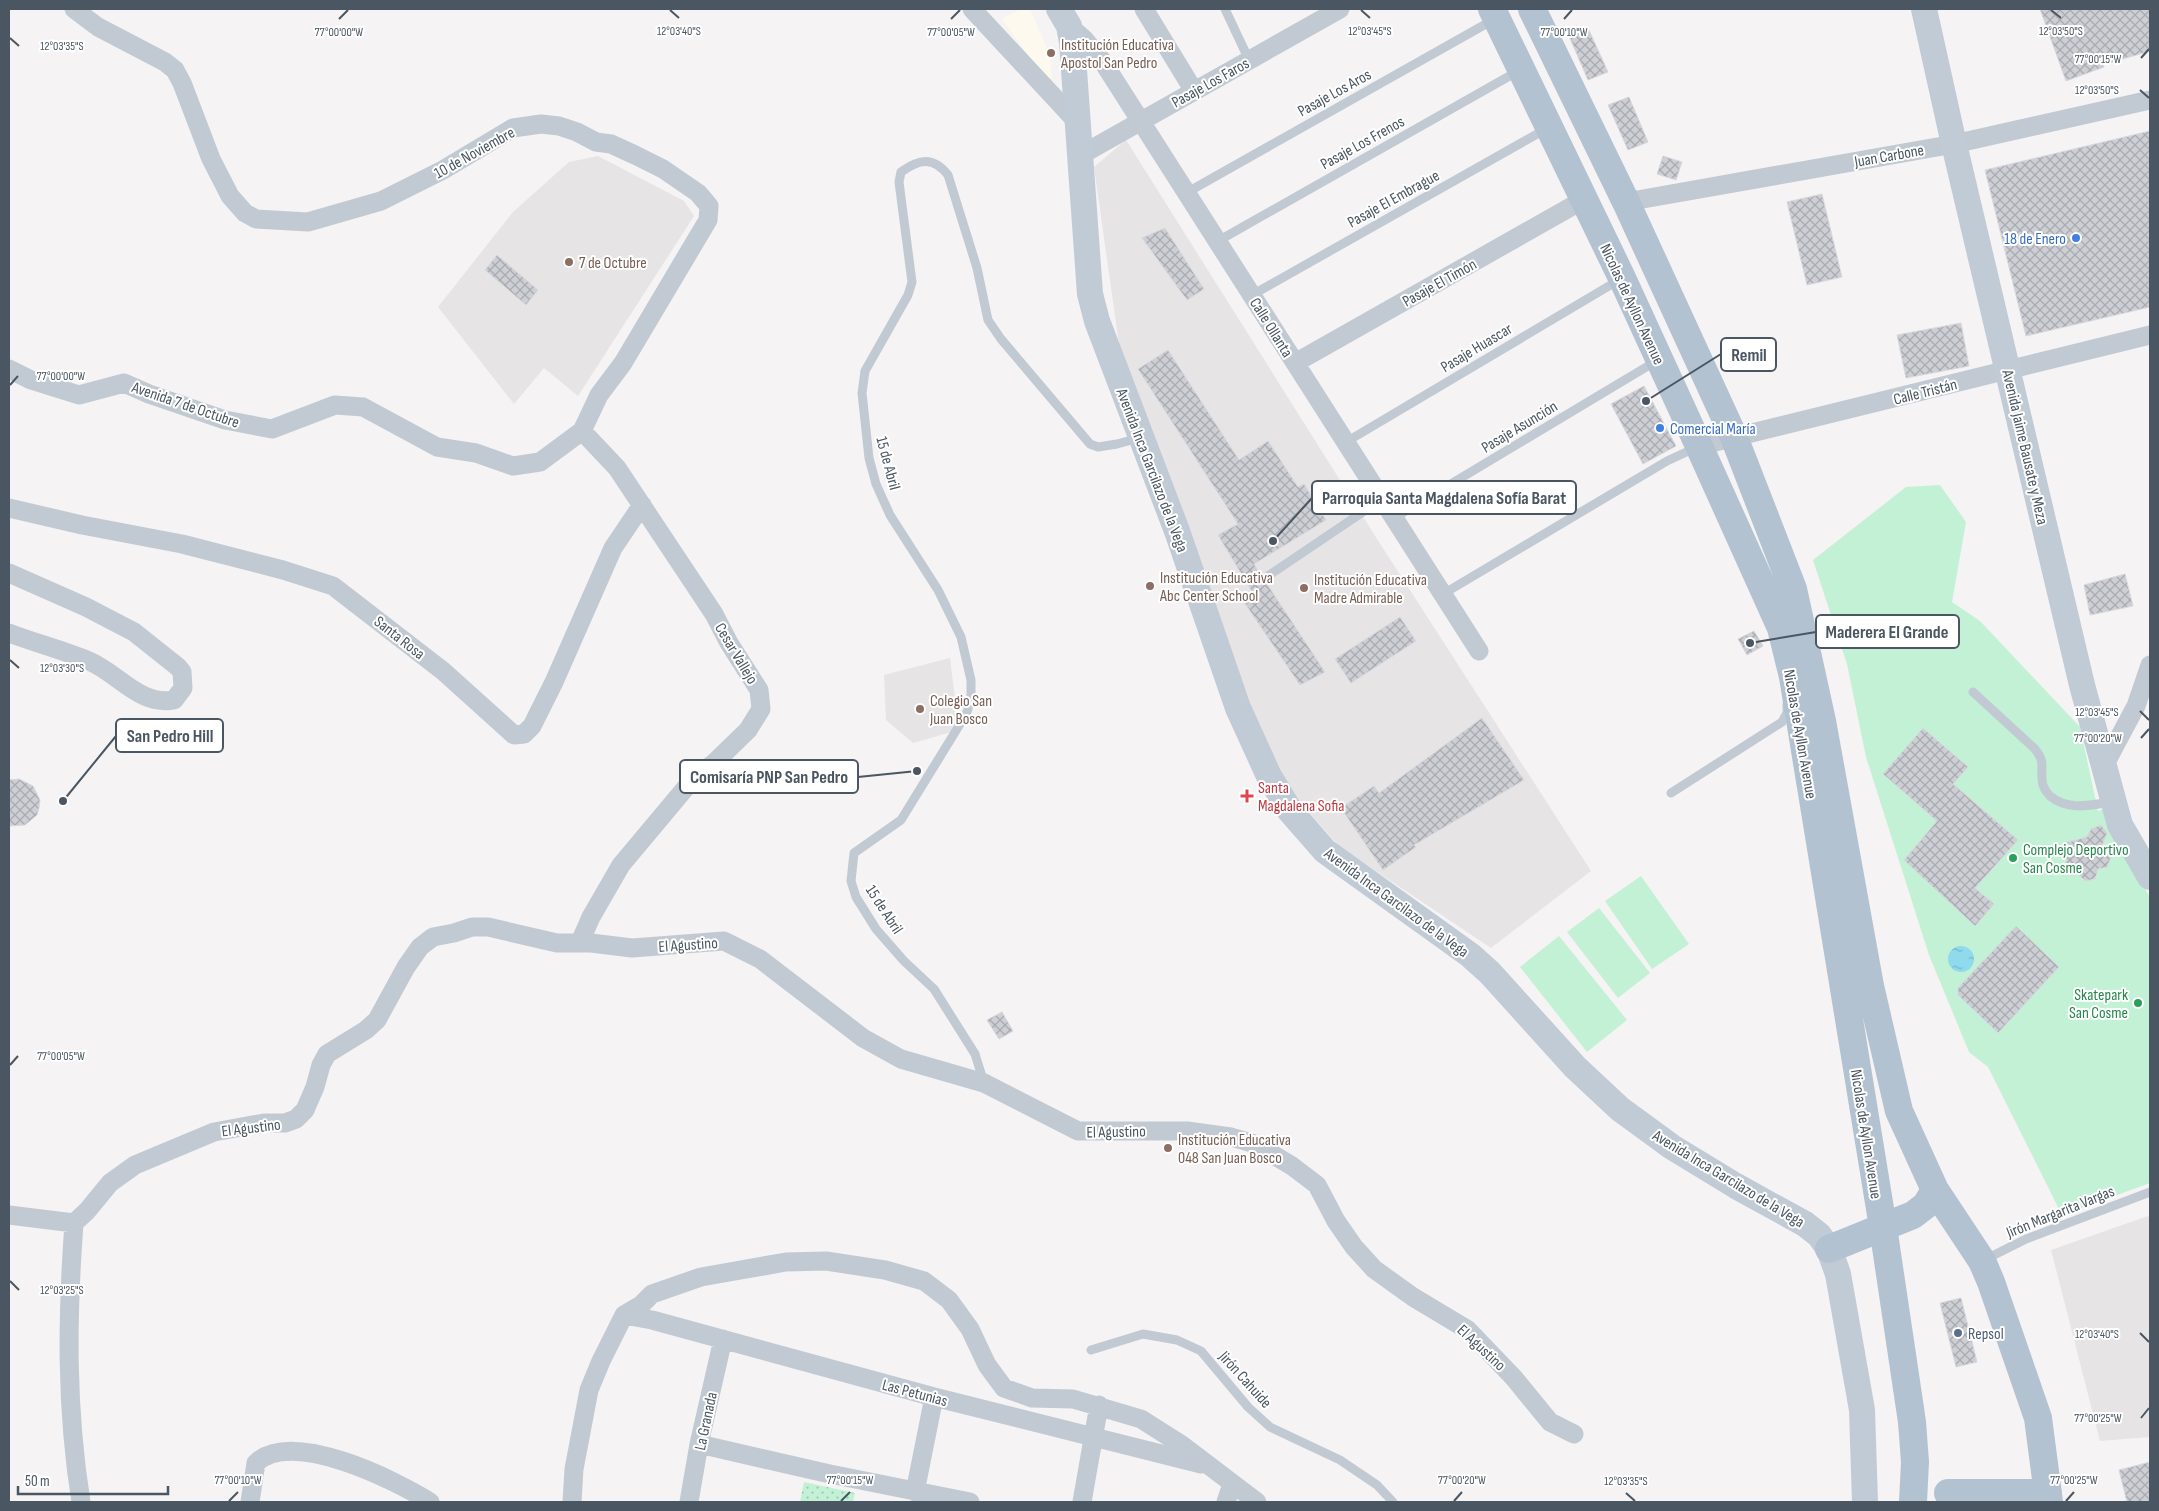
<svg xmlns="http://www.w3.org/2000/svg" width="2159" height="1511" viewBox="0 0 2159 1511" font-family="'Sofia Sans Condensed',sans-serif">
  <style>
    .commercial { fill: #fdf9ef }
    .education { fill: #e6e4e5 }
    .grass { fill: url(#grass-dots) }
    .pitch { fill: #c3f1d5 }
    .water { fill: url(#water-ripples) }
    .building { fill: url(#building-cross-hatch); stroke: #d7d9de }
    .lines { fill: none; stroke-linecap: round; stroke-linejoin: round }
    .lane { stroke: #c1cad2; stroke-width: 9 }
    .street { stroke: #c1cad2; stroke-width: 19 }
    .secondary { stroke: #c1cbd6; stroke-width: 26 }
    .primary { stroke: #b3c2d1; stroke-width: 28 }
    .ticks { fill: none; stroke: #4a5661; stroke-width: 2 }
    .education-dot { fill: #8d6e63; stroke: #fff; stroke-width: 2 }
    .shop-dot { fill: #3f7fe0; stroke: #fff; stroke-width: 2 }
    .health-dot { fill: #e0444e; stroke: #fff; stroke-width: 2 }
    .leisure-dot { fill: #2e9e5b; stroke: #fff; stroke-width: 2 }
    .service-dot { fill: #5c6f8a; stroke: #fff; stroke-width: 2 }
    .labels { text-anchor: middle; stroke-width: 4; stroke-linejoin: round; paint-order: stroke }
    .education-label { font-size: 16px; fill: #785e54; stroke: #fff; text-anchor: start }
    .street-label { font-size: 16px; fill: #4a5661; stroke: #fff }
    .shop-label { font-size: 16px; fill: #366cbe; stroke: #fff; text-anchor: end }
    .health-label { font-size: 16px; fill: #be3a42; stroke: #fff; text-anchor: start }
    .leisure-label { font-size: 16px; fill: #27864d; stroke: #fff; text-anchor: start }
    .service-label { font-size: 16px; fill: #4e5e75; stroke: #fff; text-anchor: start }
    .ticks-label { font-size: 12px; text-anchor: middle; fill: #4a5661; stroke: #fff; stroke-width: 4; stroke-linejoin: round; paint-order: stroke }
    .leader { fill: none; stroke: #4a5661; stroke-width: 2 }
    .callout-dot { fill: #4a5661; stroke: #fff; stroke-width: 2 }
    .callout { fill: #fff; stroke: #4a5661; stroke-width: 2 }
    .callout-label { font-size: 18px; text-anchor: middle; font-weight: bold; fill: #4a5661 }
  </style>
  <defs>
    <pattern id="grass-dots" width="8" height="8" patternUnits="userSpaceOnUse" patternTransform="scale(1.25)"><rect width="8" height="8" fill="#c3f1d5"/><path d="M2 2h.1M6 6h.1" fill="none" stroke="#a0c6b0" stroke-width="1.8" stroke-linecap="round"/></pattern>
    <pattern id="water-ripples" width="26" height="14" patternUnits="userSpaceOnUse" patternTransform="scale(1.25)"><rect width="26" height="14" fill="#90daee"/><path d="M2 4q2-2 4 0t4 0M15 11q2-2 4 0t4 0" fill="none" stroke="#78b4c4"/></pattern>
    <pattern id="building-cross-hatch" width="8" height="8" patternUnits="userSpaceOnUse" patternTransform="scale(1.25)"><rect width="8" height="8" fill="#cdcfd5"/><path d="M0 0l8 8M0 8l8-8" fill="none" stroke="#a8abb0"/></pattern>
  </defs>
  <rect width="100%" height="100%" fill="#f5f3f3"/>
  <path class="commercial" d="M1021 9H1030L1050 55 1052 78 1045 79 1002 19Z"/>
  <path class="education" d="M1126 140 1377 539 1591 871 1491 948 1340 847 1293 795 1217 638 1122 365 1094 167Z
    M598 156 684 201 694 216 578 396 544 368 514 404 438 307 513 212 569 162Z
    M950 658 955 699V731L913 743 886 720 884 675Z
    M2148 1216 2150 1218V1437L2100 1441 2051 1250Z"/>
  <path class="grass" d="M804 1482 855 1493 853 1502H800Z"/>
  <path class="pitch" d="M1940 485 1966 522 1952 602 1980 621 2080 727 2098 811 2103 809 2150 898V1183L2062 1215 1988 1067 1969 1052 1929 955 1866 757 1847 664 1813 560 1906 487Z
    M1641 876 1689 944 1652 969 1605 901Z
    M1599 908 1650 973 1618 998 1567 932Z
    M1559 936 1627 1020 1587 1052 1520 967Z"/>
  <path class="water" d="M1948 959a13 13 0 1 1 26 0a13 13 0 1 1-26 0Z"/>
  <path class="building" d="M2040 9H2150V51L2103 65 2104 67 2066 81Z
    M1588 28 1608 72 1588 80 1569 36Z
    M1629 97 1648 142 1628 150 1608 105Z
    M2150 131V307L2026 336 1985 170Z
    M1663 156 1682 162 1676 180 1657 174Z
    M1822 194 1842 277 1807 285 1787 202Z
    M1165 228 1204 289 1187 300 1142 238Z
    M497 255 538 290 526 305 485 270Z
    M1961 323 1969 366 1906 378 1897 335Z
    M1168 350 1239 460 1268 441 1298 487 1304 484 1326 520 1254 564 1260 574V581L1267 584 1325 672 1300 685 1244 602 1254 595 1218 535 1238 524 1138 369Z
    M1644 386 1676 446 1643 464 1611 404Z
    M2125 574 2133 606 2090 615 2084 585Z
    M1400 617 1416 641 1351 683 1335 659Z
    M1754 631 1763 646 1747 655 1738 639Z
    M1482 718 1524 780 1414 845 1416 847 1383 870 1341 808 1374 786 1379 793Z
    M1923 728 1968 767 1953 784 2018 840 1975 888 1994 904 1975 926 1904 860 1937 821 1883 774Z
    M19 779 33 786 40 800 39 808 37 815 25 825 9 826V780Z
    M2101 825 2107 833 2102 846 2111 857 2107 867 2098 869 2095 879 2085 881 2078 874 2071 876 2063 868 2067 860 2060 853 2064 843 2087 837 2091 829Z
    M2016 926 2059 967 1998 1033 1958 995V988Z
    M1002 1012 1013 1031 999 1039 987 1020Z
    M1961 1298 1977 1362 1956 1367 1940 1303Z
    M2150 1462V1502H2127L2119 1470Z"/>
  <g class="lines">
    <path class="lane" d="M1225 9 1249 60
      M1186 193 1493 20
      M1218 241 1520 70
      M1252 295 1546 129
      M1346 442 1619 280
      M1394 518 1658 360
      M1265 578 1382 499
      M1443 594 1667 461 1695 448
      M1973 692 2035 749C2045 762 2041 764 2042 779 2042 785 2045 791 2050 796 2068 811 2090 805 2111 802
      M1671 793 1782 722 1787 713V704
      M984 1083 975 1054 934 989 904 961 876 929 856 897 851 881 854 853 901 820 957 729 967 712 971 698V680L961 637 938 590 890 515 876 484 869 458 862 393 865 371 908 295 912 282 899 182 901 172C919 159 933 156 948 175L977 268 988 320 1001 339 1090 444 1098 447 1117 444 1139 438
      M1984 1260 2026 1239 2150 1192
      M1091 1350 1143 1334 1177 1340 1201 1351 1248 1407 1270 1427 1340 1460 1377 1485 1393 1502"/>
    <path class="street" d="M972 9 1078 123
      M1144 9 1194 91
      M1069 26 1085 40 1101 59 1479 651
      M1081 155 1340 9
      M1626 202 1954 144 2150 100
      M1295 363 1583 200
      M9 369 31 380 79 395 124 383 149 394 225 420 272 429 335 405 363 407 437 447 476 453 513 466 540 462 582 431 599 395 623 363 708 220 709 206 698 193 663 169 635 155 611 144 596 142 577 132 559 126 541 124 513 128 443 170 381 201 308 222 256 219 245 213 230 196 211 159 182 83 175 70 165 62 98 27 74 9
      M1699 446 2150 335
      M9 508 82 525 182 544 283 570 333 586 443 671 514 735 524 734 532 726 554 682 613 548 642 505
      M9 573 86 607 134 632 178 667 182 672 183 688 174 700C139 706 118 673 89 661 63 650 35 643 9 633
      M2104 766 2136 706 2150 665
      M580 942 591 917 621 865 693 779 714 763 748 730 761 709 759 690 729 643 714 614 617 468 582 431
      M9 1215 74 1223
      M624 1315 652 1320 934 1397 1201 1464
      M699 1444 830 1474 970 1502
      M915 1492 934 1397
      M81 1502C66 1408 67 1318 74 1223L87 1211 110 1183 135 1165 214 1132 264 1123H285L296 1119 305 1110 315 1087 321 1065 327 1054 366 1030 377 1020 406 967 420 947 433 937 454 933 472 927H488L557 943H591L632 948 724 941 760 959 863 1038 901 1059 984 1083 1078 1131H1187L1231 1137 1255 1144 1292 1166 1317 1185 1336 1221 1354 1247 1374 1269 1413 1297 1468 1330 1514 1378 1550 1422 1574 1434
      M250 1502 256 1463C291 1428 395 1480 430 1502
      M572 1502 574 1469 589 1390 601 1361 624 1315 641 1305 652 1294 701 1277 786 1262 826 1261 885 1270 924 1281 949 1300 970 1329 987 1365 1004 1388 1032 1398 1073 1399 1141 1419 1182 1445 1257 1502
      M689 1502 699 1444 723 1339
      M1082 1502 1099 1405
      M1226 1502 1232 1484"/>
    <path class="secondary" d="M1059 9 1069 26 1072 42 1090 294 1097 321 1177 531 1238 708 1269 776 1290 811 1325 851 1470 955 1490 973 1575 1067 1620 1109 1672 1147 1736 1186 1805 1224 1819 1235 1829 1249 1838 1274 1862 1410 1865 1502
      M1924 9 1954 144 2082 685 2120 825 2150 877"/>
    <path class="primary" d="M1492 9 1622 278 1699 446 1781 628 1793 677 1883 1227 1912 1422 1915 1462 1913 1502
      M1532 9 1626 202 1734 437 1793 589 1822 721 1870 986 1899 1111 1935 1190 1982 1261 1991 1282 2038 1418 2049 1502
      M1829 1249 1913 1215 1926 1205 1935 1190
      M1948 1493H2048"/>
  </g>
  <path class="ticks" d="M670 10 679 18M1361 10 1370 18M2051 10 2061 18M339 19 348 10M951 19 960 10M1564 19 1572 10M10 38 19 46M2141 58 2149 49M2140 90 2149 98M10 385 18 376M10 660 19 668M2140 711 2149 720M2141 738 2149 729M10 1065 18 1056M10 1281 19 1290M2140 1333 2149 1342M2141 1418 2149 1408M1626 1493 1635 1501M229 1501 238 1492M841 1501 850 1492M1454 1501 1462 1492M2066 1501 2074 1492"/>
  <g class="education-dot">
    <circle cx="1051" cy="53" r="5"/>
    <circle cx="569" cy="262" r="5"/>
    <circle cx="1150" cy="586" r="5"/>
    <circle cx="1304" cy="588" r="5"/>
    <circle cx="920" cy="709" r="5"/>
    <circle cx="1168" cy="1148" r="5"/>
  </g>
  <g class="shop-dot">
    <circle cx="2076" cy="238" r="5"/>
    <circle cx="1660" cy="428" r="5"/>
  </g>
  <path class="health-dot" d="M1244.5 788.5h5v5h5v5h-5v5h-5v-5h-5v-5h5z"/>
  <g class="leisure-dot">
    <circle cx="2013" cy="858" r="5"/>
    <circle cx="2138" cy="1003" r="5"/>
  </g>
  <circle class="service-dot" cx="1958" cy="1333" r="5"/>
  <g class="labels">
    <g class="education-label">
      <text x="1061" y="50">Institución Educativa<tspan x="1061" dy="18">Apostol San Pedro</tspan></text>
      <text x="579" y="268">7 de Octubre</text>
      <text x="1160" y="583">Institución Educativa<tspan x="1160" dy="18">Abc Center School</tspan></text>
      <text x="1314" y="585">Institución Educativa<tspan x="1314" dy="18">Madre Admirable</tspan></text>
      <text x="930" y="706">Colegio San<tspan x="930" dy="18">Juan Bosco</tspan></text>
      <text x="1178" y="1145">Institución Educativa<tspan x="1178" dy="18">048 San Juan Bosco</tspan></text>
    </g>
    <g class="street-label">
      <text transform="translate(1210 82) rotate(-29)" y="6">Pasaje Los Faros</text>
      <text transform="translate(1334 92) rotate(-29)" y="6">Pasaje Los Aros</text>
      <text transform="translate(1362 142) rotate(-29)" y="6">Pasaje Los Frenos</text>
      <text transform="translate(474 152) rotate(-29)" y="6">10 de Noviembre</text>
      <text transform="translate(1889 155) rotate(-10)" y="6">Juan Carbone</text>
      <text transform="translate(1393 198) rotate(-29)" y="6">Pasaje El Embrague</text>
      <text transform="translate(1439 282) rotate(-29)" y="6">Pasaje El Timón</text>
      <text transform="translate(1633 304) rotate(65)" y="6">Nicolas de Ayllon Avenue</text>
      <text transform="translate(1272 327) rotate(58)" y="6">Calle Ollanta</text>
      <text transform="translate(1476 347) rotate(-31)" y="6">Pasaje Huascar</text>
      <text transform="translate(1925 391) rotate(-14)" y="6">Calle Tristán</text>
      <text transform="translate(186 404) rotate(19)" y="6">Avenida 7 de Octubre</text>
      <text transform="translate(1519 426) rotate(-31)" y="6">Pasaje Asunción</text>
      <text transform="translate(2026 447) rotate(77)" y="6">Avenida Jaime Bausate y Meza</text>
      <text transform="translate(889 463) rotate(75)" y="6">15 de Abril</text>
      <text transform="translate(1153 470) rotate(69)" y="6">Avenida Inca Garcilazo de la Vega</text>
      <text transform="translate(400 637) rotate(38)" y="6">Santa Rosa</text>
      <text transform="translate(737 653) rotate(59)" y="6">Cesar Vallejo</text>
      <text transform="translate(1801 734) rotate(80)" y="6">Nicolas de Ayllon Avenue</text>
      <text transform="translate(1397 902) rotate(36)" y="6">Avenida Inca Garcilazo de la Vega</text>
      <text transform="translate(885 909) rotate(57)" y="6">15 de Abril</text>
      <text transform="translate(688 944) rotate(-4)" y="6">El Agustino</text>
      <text transform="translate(251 1127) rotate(-7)" y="6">El Agustino</text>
      <text transform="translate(1116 1131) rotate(-1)" y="6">El Agustino</text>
      <text transform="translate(1867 1134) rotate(81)" y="6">Nicolas de Ayllon Avenue</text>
      <text transform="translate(1729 1178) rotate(31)" y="6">Avenida Inca Garcilazo de la Vega</text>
      <text transform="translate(2060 1211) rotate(-22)" y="6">Jirón Margarita Vargas</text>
      <text transform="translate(1482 1347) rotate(43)" y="6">El Agustino</text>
      <text transform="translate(1246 1379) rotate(48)" y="6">Jirón Cahuide</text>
      <text transform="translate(915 1392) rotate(15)" y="6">Las Petunias</text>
      <text transform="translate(705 1421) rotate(-78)" y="6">La Granada</text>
    </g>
    <g class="shop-label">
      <text x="2066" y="244">18 de Enero</text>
      <text x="1670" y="434" text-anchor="start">Comercial María</text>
    </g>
    <g class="health-label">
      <text x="1258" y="793">Santa<tspan x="1258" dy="18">Magdalena Sofia</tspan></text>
    </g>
    <g class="leisure-label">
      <text x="2023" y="855">Complejo Deportivo<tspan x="2023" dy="18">San Cosme</tspan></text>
      <text x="2128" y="1000" text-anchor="end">Skatepark<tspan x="2128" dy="18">San Cosme</tspan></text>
    </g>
    <g class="service-label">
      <text x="1968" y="1339">Repsol</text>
    </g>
  </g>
  <g class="ticks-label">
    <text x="679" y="35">12°03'40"S</text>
    <text x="1370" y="35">12°03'45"S</text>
    <text x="2061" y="35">12°03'50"S</text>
    <text x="339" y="36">77°00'00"W</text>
    <text x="951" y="36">77°00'05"W</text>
    <text x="1564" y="36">77°00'10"W</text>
    <text x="62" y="50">12°03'35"S</text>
    <text x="2098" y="63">77°00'15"W</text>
    <text x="2097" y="94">12°03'50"S</text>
    <text x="61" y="380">77°00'00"W</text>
    <text x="62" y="672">12°03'30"S</text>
    <text x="2097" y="716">12°03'45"S</text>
    <text x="2098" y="742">77°00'20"W</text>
    <text x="61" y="1060">77°00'05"W</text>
    <text x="62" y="1294">12°03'25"S</text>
    <text x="2097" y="1338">12°03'40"S</text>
    <text x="2098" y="1422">77°00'25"W</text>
    <text x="238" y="1484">77°00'10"W</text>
    <text x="850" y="1484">77°00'15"W</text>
    <text x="1462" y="1484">77°00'20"W</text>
    <text x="2074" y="1484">77°00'25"W</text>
    <text x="1626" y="1485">12°03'35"S</text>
  </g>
  <path class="leader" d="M1646 401L1721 354M1273 541L1312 498M1750 643L1816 632M63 801L116 736M917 771L858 777"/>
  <g class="callout-dot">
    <circle cx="1646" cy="401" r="5"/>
    <circle cx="1273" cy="541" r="5"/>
    <circle cx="1750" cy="643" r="5"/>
    <circle cx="63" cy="801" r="5"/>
    <circle cx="917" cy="771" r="5"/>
  </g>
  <g class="callout">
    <rect x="1721" y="338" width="55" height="33" rx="5"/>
    <rect x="1312" y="481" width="264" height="33" rx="5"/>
    <rect x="1816" y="615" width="143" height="33" rx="5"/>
    <rect x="116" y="719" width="107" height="33" rx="5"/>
    <rect x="680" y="760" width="178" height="33" rx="5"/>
  </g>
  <g class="callout-label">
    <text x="1749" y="361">Remil</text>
    <text x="1444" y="504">Parroquia Santa Magdalena Sofía Barat</text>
    <text x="1887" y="638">Maderera El Grande</text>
    <text x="170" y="742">San Pedro Hill</text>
    <text x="769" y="783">Comisaría PNP San Pedro</text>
  </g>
  <rect width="2159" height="1511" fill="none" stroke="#4a5661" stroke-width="20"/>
  <path d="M18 1486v8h150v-8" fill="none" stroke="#4a5661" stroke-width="2.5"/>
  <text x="25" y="1486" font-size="15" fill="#4a5661" stroke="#ffffff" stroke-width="4" paint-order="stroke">50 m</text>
</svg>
